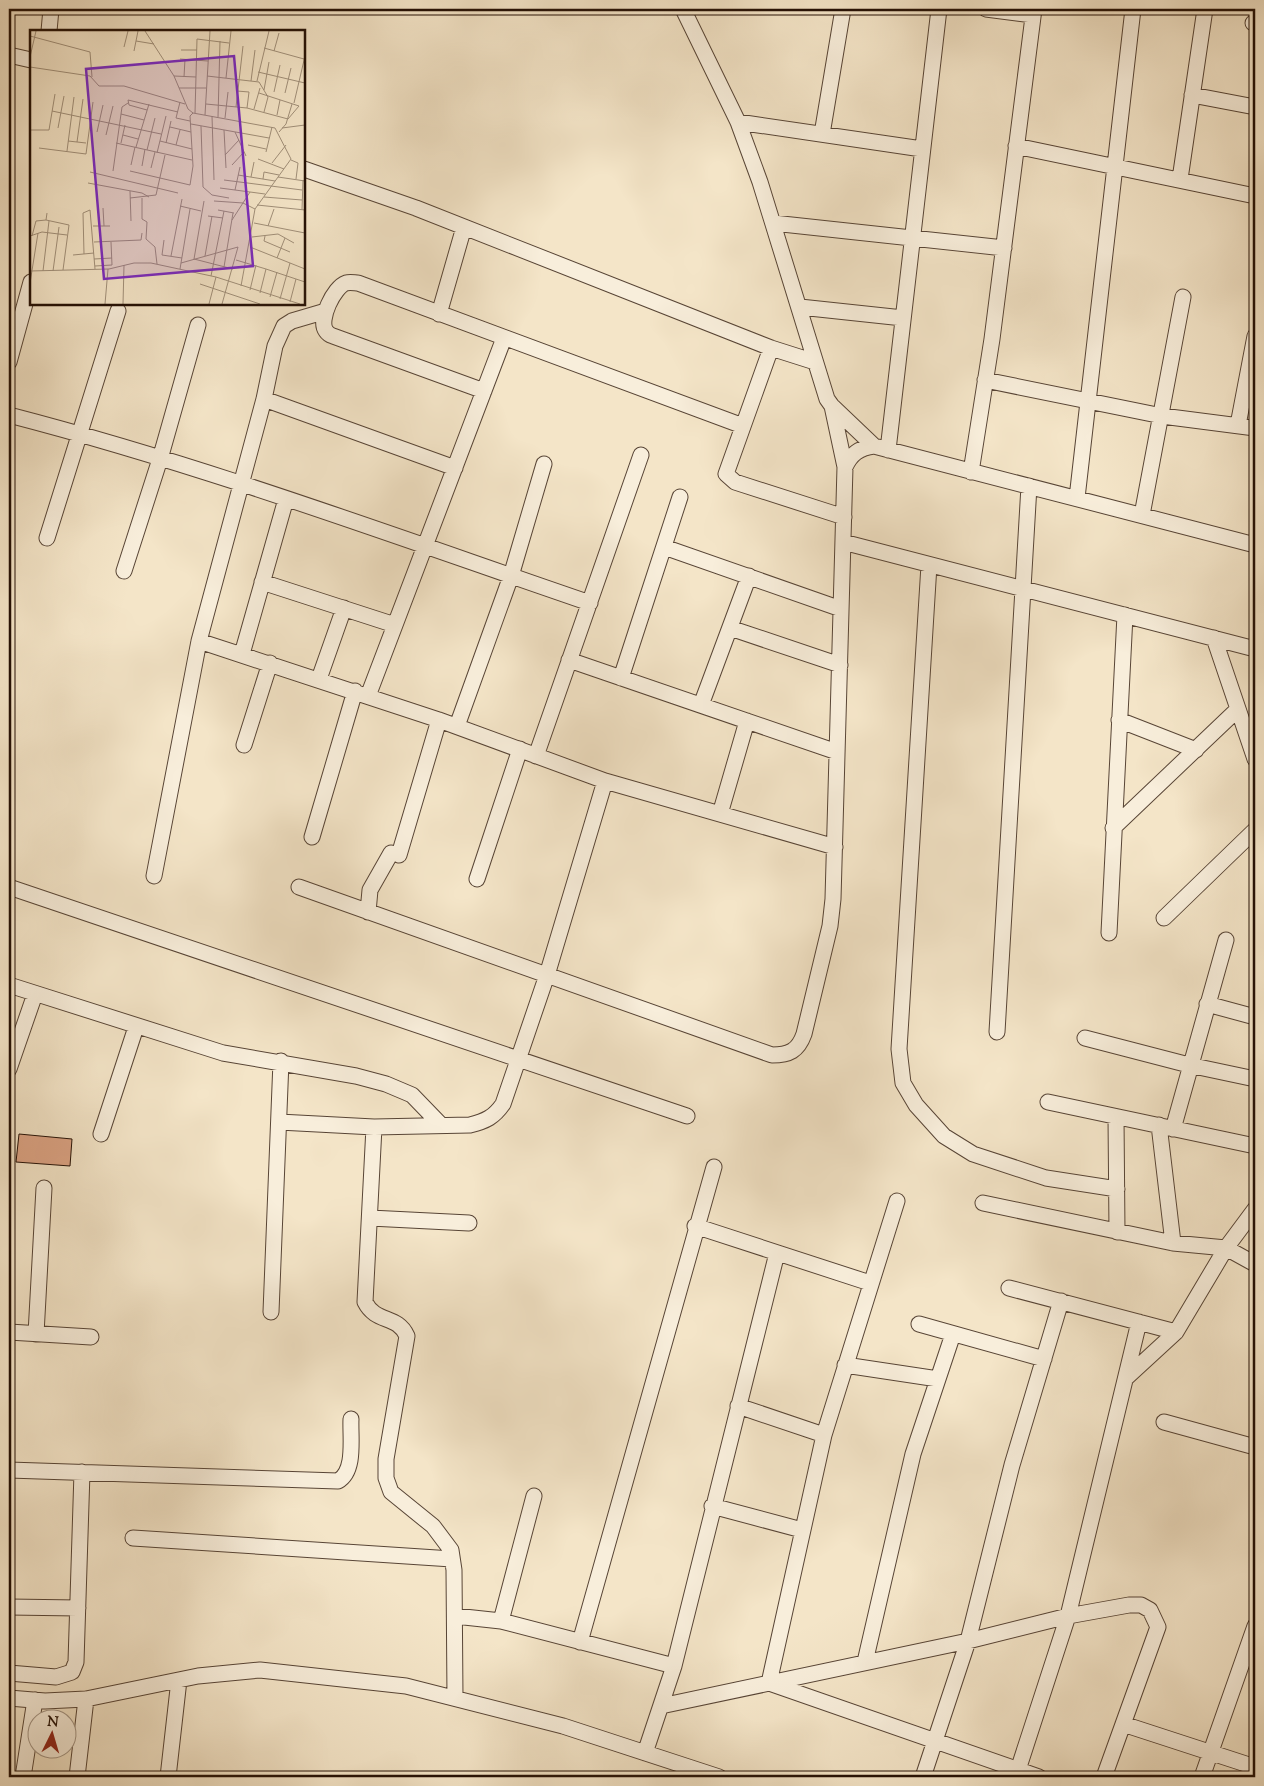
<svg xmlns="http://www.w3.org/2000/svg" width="1264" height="1786" viewBox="0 0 1264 1786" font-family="'Sorts Mill Goudy',serif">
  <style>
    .building { fill: #dda485; stroke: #241005 }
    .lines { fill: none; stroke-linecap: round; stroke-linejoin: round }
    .minor-casing { stroke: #584536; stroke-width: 17 }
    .minor { stroke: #f8eedb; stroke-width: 15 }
    .inset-road { fill: none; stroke: #a1907a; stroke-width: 1 }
    .view { fill: #7b2cbf; fill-opacity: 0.15; stroke: #7b2cbf; stroke-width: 2.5 }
    .inset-edge { fill: none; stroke: #241005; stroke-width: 2.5 }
  </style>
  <rect width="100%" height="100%" fill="#f4e5c8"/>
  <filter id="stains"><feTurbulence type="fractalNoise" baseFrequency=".004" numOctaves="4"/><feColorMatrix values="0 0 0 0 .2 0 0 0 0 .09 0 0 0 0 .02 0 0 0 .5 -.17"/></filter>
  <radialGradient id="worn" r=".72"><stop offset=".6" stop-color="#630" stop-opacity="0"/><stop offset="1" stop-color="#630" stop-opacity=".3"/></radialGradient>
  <path class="building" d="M19 1134 72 1139 70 1166 16 1162Z"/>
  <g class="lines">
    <defs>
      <path id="minor" d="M683 9 738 122 760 182 827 399 832 406 874 446 1255 545
        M986 9 1033 15
        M1253 23H1255
        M49 31 51 9
        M9 55 31 60
        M1192 95 1255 107
        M738 122 922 149
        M822 134 843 9
        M1016 146 1255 196
        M304 169 416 208 771 348 815 362
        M1180 179 1205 9
        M773 223 1004 248
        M800 307 903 318
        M439 314 464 227
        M771 348 726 474 735 482 844 517
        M9 362 31 282
        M985 380 1162 416 1255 428
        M484 391 333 336C330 335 328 334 326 331 318 320 334 287 346 283 350 282 355 283 358 283L743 426
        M264 399 455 468
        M832 406 845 467
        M9 415C206 466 397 537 590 603
        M1238 425 1255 336
        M888 450 939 9
        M971 472 992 339 1034 9
        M1077 498 1133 9
        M1142 515 1183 297
        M47 538 118 311
        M843 542 1255 649
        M664 547 841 609
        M929 565 899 1049 903 1083 916 1105 944 1136 973 1154 1046 1178 1117 1189
        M124 571 160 459 198 325
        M262 582 395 625
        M730 628 840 665
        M1214 638 1255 759
        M199 641 439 720 605 781 835 847
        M242 654 286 499
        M569 660 837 752
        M621 678 680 497
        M319 679 344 608
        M368 696 504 338
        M701 705 749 576
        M1119 720 1196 750
        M457 726 511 576 544 464
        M244 745 270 663
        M536 756 641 455
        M720 814 747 721
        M1113 828 1238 709
        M312 837 355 691
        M399 855 439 720
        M154 876 199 641 264 399 275 346 284 326 292 321 326 311
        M477 879 520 749
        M9 887 687 1116
        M299 887 772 1055C789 1055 798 1051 804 1034L830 926 833 899 845 467C851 454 859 448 874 446
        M368 912 370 890 391 853
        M1164 918 1255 830
        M1109 933 1125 615
        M9 985 223 1053 356 1076 386 1084 412 1095 441 1125
        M1207 1004 1255 1017
        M997 1032 1029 486
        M1085 1038 1189 1065 1255 1079
        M9 1069 35 994
        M1048 1102 1255 1146
        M1116 1117 1117 1232
        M279 1122 374 1127 470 1125C486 1121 494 1117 503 1104L547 975 605 781
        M1159 1125 1173 1243
        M374 1127 365 1302C376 1324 397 1314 407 1336L386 1459V1478L391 1492 433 1526 451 1550 454 1570 455 1698
        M1173 1129 1226 940
        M101 1134 136 1027
        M897 1201 824 1435 769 1683 1039 1777
        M983 1203 1173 1243 1226 1248 1255 1264
        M370 1218 469 1223
        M695 1226 870 1283
        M1009 1288 1176 1332
        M271 1312 281 1061
        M919 1324 1044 1359
        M9 1332 91 1337
        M36 1334 44 1188
        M845 1365 938 1379
        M1126 1378 1176 1332 1226 1248 1255 1209
        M738 1406 824 1435
        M1164 1422 1255 1447
        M9 1470 338 1481C356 1471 350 1437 351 1419
        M534 1496 501 1621 674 1666
        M712 1506 802 1530
        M133 1538 452 1559
        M9 1607 78 1608
        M455 1616 501 1621
        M580 1642 714 1167
        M865 1662 913 1454 953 1334
        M9 1673 56 1677 72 1672 76 1662 82 1472
        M9 1698 45 1701 86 1699 198 1676 260 1670 406 1686 563 1726 719 1777
        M661 1706 968 1641 1068 1616 1129 1605H1141L1150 1610 1158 1627 1104 1777
        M1123 1724 1255 1767
        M645 1753 674 1666 777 1253
        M1018 1770 1068 1616 1139 1322
        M23 1777 35 1700
        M77 1777 86 1699
        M168 1777 179 1680
        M923 1777 968 1641 1012 1465 1061 1301
        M1202 1777 1255 1626"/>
    </defs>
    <use href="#minor" class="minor-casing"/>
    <use href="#minor" class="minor"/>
  </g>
  <g transform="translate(30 30)">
    <rect width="275" height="275" fill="#f4e5c8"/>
    <path class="inset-road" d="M115 1 144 46 158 79 163 83 245 98 261 129 225 179 211 256M0 6 60 22 62 47M106 11 124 14M94 17 98 1M234 18 274 29M151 20H167M104 21 108 1M244 21 249 3M0 27 6 1M150 29 178 31M0 37 60 46 69 56H94L155 74M228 42 275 53M144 46 166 47M177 46 229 52 238 67 234 82M154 47 155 29M196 48 201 1M221 51 225 20M227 51 239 1M149 58H176M234 60 239 32M207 61 219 62 217 78M244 62 250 35M255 63 261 38M150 72 146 88 160 91M264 73 275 26M176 74 217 78 258 89 269 76 229 63M206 77 213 16M224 79 230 58M117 80 99 75 98 70 148 82M22 81 131 104M165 83 167 9 199 13M91 84 114 90M175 85 180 1M247 85 250 70M182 86 184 150M188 87 190 11M195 88 198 62M161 94 239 108M171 96 173 157 182 165 199 168M140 97 161 102M28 98 34 66M252 98 275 95M0 100H19L25 64M194 100 196 138M67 102 73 75M205 102 216 126M249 102 256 94 262 74M76 105 83 76M93 105 108 109M38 111 56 113M130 111 162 119M47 112 53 69M86 113 162 130M91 113 95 95M136 113 141 91M146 115 150 100M218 115 236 119M106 117 119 74M9 118 56 124 63 72M117 120 125 88M37 121 44 67M236 122 242 97M127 123 136 86M195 125 209 110M228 129 254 139M261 130 268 133 266 149M242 133 256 115M101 135 105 117M202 135 214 122M112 136 115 119M121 138 125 122M83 141 92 77 98 73M100 141 160 155 163 136 160 86 163 83M60 142 148 163M208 145 245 151M221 147 224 132M248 147 275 151M233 149 234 142 249 145M194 150 272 160M58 153 112 163 119 167M190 158 235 164M205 160 210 137M100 161 101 191M234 167 272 170M100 168 126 165 135 125M112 168V189L117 192 116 209 125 217 127 234M174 171 164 229 203 239M184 171 213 173 225 179M227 175 275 180M150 176 171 181M73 178 74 196M188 180 204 183M272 180 273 150M17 183 16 190 39 195 33 240M178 186 193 188M202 190 220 162M224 193 275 203M63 196H80M238 196 244 179M0 206 12 202 37 205M2 206 6 191 16 190M235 206 234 211 260 222M222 207 248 204 264 213M134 210 132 225 152 228M64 212 111 210 112 203M220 217 275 239M54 224 53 183 60 180 65 239M43 225 64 223M141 226 152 169M175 226 182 186M247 228 255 208M64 229 82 228M206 230 236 239 230 263M151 233 208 217 192 274M65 236 82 235 81 212M194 237 203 183M150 239 160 179M236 239 275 252M0 241 79 239 104 233H121L186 247 270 274M13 241 19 191M23 241 29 197M181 246 194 181M0 253 8 203M170 254 230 274M220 260 226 235M240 267 247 242M250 269 260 233M260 272 266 249M75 274 78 239M93 274 94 235M179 274 186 247"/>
    <path class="view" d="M204 26 223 236 74 249 56 39Z"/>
    <rect width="275" height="275" class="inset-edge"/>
  </g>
  <rect width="1264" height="1786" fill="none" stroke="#f4e5c8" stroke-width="30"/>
  <rect x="10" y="10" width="1244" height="1766" fill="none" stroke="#241005" stroke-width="2.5"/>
  <rect x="15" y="15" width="1234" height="1756" fill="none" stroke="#241005"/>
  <g transform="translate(52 1734) rotate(5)"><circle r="24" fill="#f8eedb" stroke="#a39585"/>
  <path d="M0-4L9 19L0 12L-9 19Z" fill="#8f2418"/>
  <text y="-8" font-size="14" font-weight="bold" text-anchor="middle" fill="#241005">N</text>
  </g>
  <rect width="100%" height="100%" filter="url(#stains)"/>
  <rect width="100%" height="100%" fill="url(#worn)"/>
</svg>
